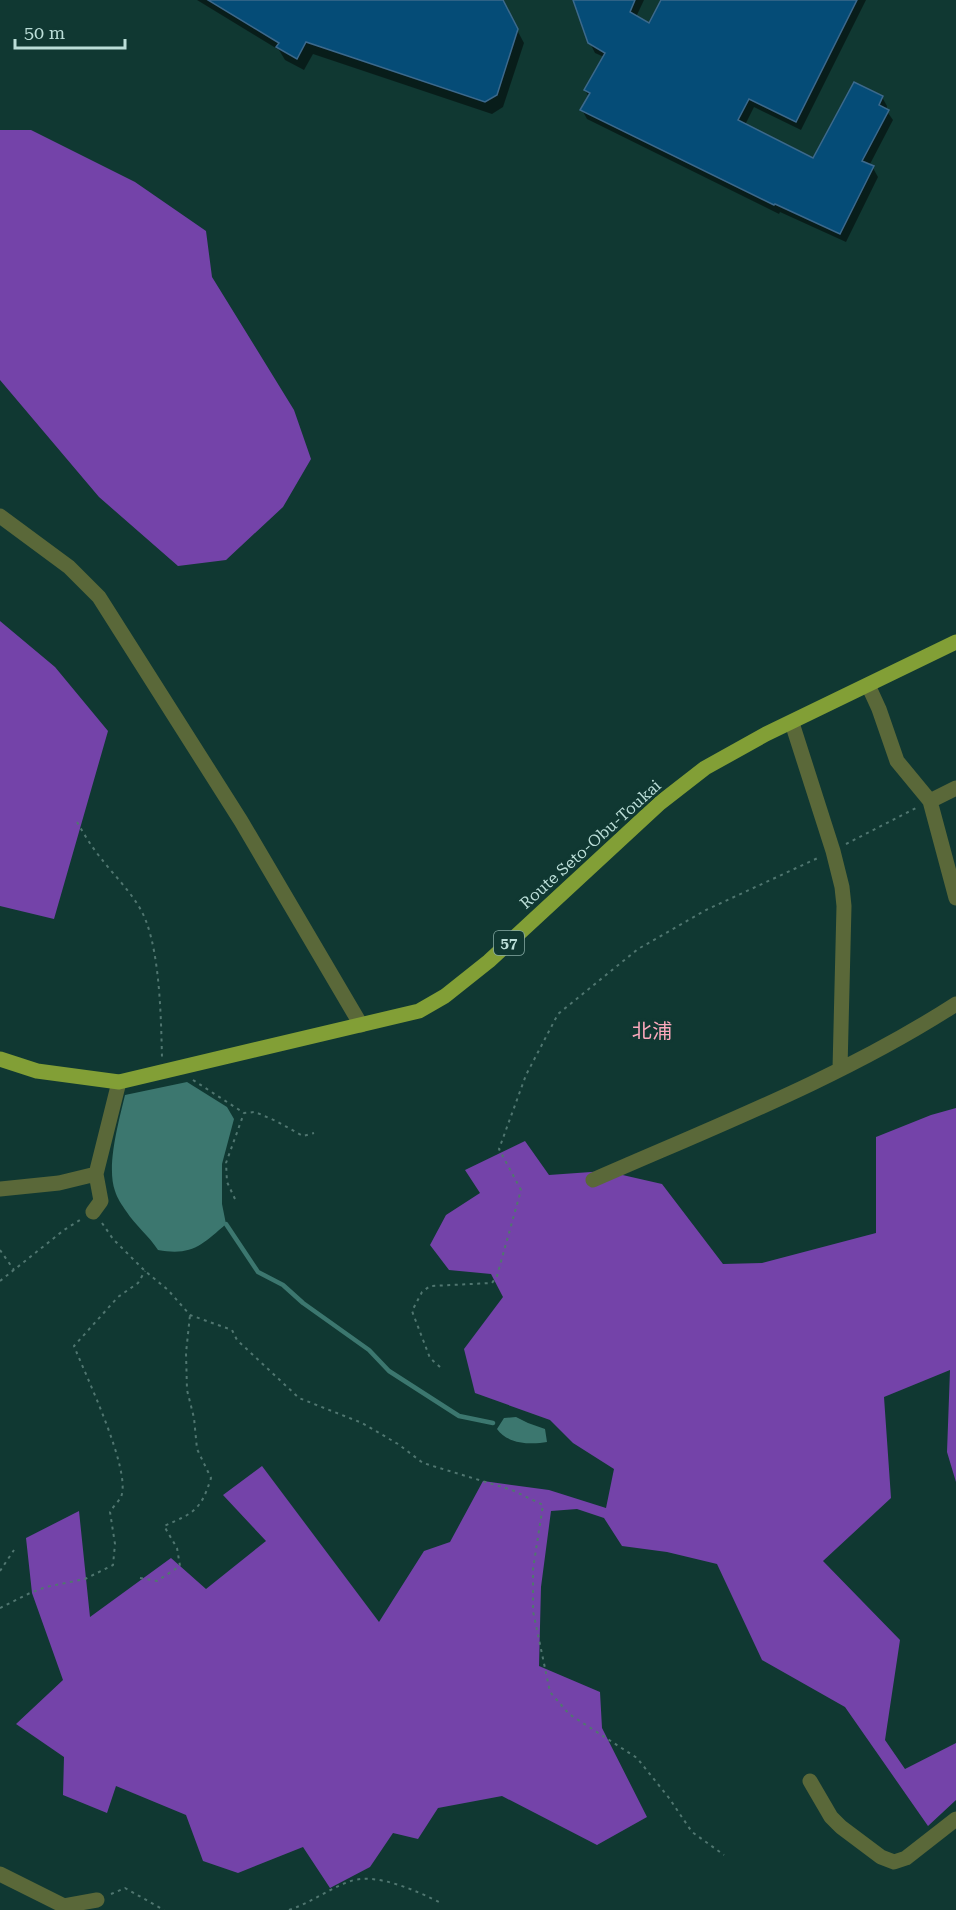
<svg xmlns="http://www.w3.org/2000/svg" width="956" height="1910" viewBox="0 0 956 1910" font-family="'Roboto Serif','Noto Sans JP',serif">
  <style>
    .forest { fill: #7443a9 }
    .water { fill: #3c776f }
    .shadow { fill: #0007 }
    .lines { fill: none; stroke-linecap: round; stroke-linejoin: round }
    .stream { stroke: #3c776f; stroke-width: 4.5 }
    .building { fill: #054c77; stroke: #3c698c; stroke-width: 1.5 }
    .path { stroke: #507670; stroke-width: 2; stroke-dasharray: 3 4.5; stroke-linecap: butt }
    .street { stroke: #5a6839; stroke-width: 15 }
    .primary { stroke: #829f36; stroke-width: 15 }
    .labels { text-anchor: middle; stroke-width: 6; stroke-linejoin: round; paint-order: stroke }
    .shield { fill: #103832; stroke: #88aca6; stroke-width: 1.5 }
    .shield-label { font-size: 15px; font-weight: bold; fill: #bbded8 }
    .street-label { font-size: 16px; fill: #bbded8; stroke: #103832 }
    .quarter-label { font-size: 20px; fill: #fba8bc; stroke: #103832 }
  </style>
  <rect width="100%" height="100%" fill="#103832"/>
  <path class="forest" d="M0 130H31L135 182 206 231 212 277 294 410 311 459 283 507 226 560 178 566 99 497 0 380Z
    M0 621 55 667 108 731 54 919 0 906Z
    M956 1108V1482L947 1452 950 1370 884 1397 891 1498 823 1561 900 1640 885 1740 905 1769 956 1743V1800L928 1826 845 1707 762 1660 717 1564 667 1552 622 1546 604 1518 577 1509 551 1511 541 1587 539 1666 600 1692 602 1728 647 1817 597 1845 502 1796 438 1808 418 1839 393 1833 370 1867 330 1888 303 1847 238 1873 203 1861 186 1815 116 1786 107 1813 63 1795 64 1757 16 1724 63 1680 32 1593 26 1538 79 1511 90 1617 171 1558 206 1589 266 1541 223 1495 262 1466 379 1622 424 1551 450 1542 483 1481 549 1490 606 1508 614 1469 573 1443 550 1420 475 1393 464 1349 503 1297 491 1274 449 1270 430 1245 446 1215 480 1193 465 1170 525 1141 549 1175 605 1171 662 1184 723 1264 762 1263 876 1233V1137L931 1115Z"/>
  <path class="water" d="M187 1082 227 1107 234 1119 222 1164V1204L226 1224C202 1245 192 1256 158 1250 149 1236 136 1226 126 1211 122 1205 117 1198 115 1191 106 1166 119 1121 125 1095Z
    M516 1417 528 1423 545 1429 547 1442C531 1445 507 1444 497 1429L504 1418Z"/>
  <path class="shadow" d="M197 0H501L524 43 503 107 492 114 313 54 304 70 285 60 279 50Z
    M578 0H644L636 17 650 25 663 0H866L801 130 754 107 745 125 814 160 882 97 887 106 886 110 893 120 869 166 873 168 878 177 846 242 780 212 779 214 587 119 582 110 589 97 585 90 604 57 595 53 590 43Z"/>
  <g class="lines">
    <path class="stream" d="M226 1224 258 1272 283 1285 303 1303 369 1350 389 1371 459 1416 493 1423"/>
  </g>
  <path class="building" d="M208 0H503L518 29 497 95 485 102 306 42 297 59 276 47 279 43Z
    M573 0H635L630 12 649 23 661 0H857L796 122 749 99 738 120 813 158 854 82 883 96 879 105 889 110 862 161 874 166 840 234 775 204 774 205 580 110 590 93 584 90 605 53 588 43Z"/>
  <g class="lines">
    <path class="path" d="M77 822C84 834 91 846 100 857 115 877 137 897 146 921 160 958 161 1018 162 1058
      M846 844 916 808
      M193 1080 244 1113 255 1112 276 1121 303 1136 314 1133
      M235 1199 227 1182 226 1163 244 1113
      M102 1223 113 1239 145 1271 168 1290 190 1315 232 1330 237 1340 299 1398 362 1423 398 1444 423 1463 512 1490 543 1505 533 1569V1611L550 1692 569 1714 637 1758 669 1798 692 1832 724 1855
      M0 1250 14 1270
      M0 1281 64 1230 80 1220
      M440 1367 430 1358 412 1311 422 1292 430 1286 492 1283 497 1276 521 1190 499 1149 526 1075 558 1014 638 949 706 910 820 857
      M0 1571 14 1550
      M140 1578 157 1581 180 1566 177 1548 164 1526C194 1513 201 1510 211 1478L197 1449 194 1418 187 1390 186 1353 190 1315
      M0 1608 30 1593 46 1587 85 1579 113 1565 115 1544 110 1512C113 1507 118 1502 121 1497 132 1471 85 1374 74 1346L118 1297 138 1283 145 1271
      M111 1894 125 1888 164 1910
      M289 1910C310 1903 327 1890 348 1882 374 1871 417 1891 441 1903"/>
    <path class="street" d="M0 516 69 567 99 597 241 821 361 1025
      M868 685 879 709 897 761 930 801 956 898
      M792 723 833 851 842 887 844 906 840 1069
      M930 801 956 788
      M593 1180C716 1126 843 1077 956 1004
      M0 1189 59 1183 96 1174
      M93 1212 101 1201 96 1174 119 1082
      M810 1781 831 1817 841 1827 881 1857 894 1862 906 1858 956 1819
      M0 1874 64 1906 97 1900"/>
    <path class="primary" d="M0 1059 37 1071 119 1082 419 1011 445 996 489 961 660 803 705 768 766 734 956 642"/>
  </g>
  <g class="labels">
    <rect class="shield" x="494" y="931" width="30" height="24" rx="4.5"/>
    <g class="shield-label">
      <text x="509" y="948">57</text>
    </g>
    <g class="street-label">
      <text transform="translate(590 844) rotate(-42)" y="6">Route Seto-Obu-Toukai</text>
    </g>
    <g class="quarter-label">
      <text x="652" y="1038">北浦</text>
    </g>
  </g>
  <path d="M15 39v9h110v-9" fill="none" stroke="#bbded8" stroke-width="3"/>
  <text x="24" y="39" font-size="18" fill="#bbded8" stroke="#103832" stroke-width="4.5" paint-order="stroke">50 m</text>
</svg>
